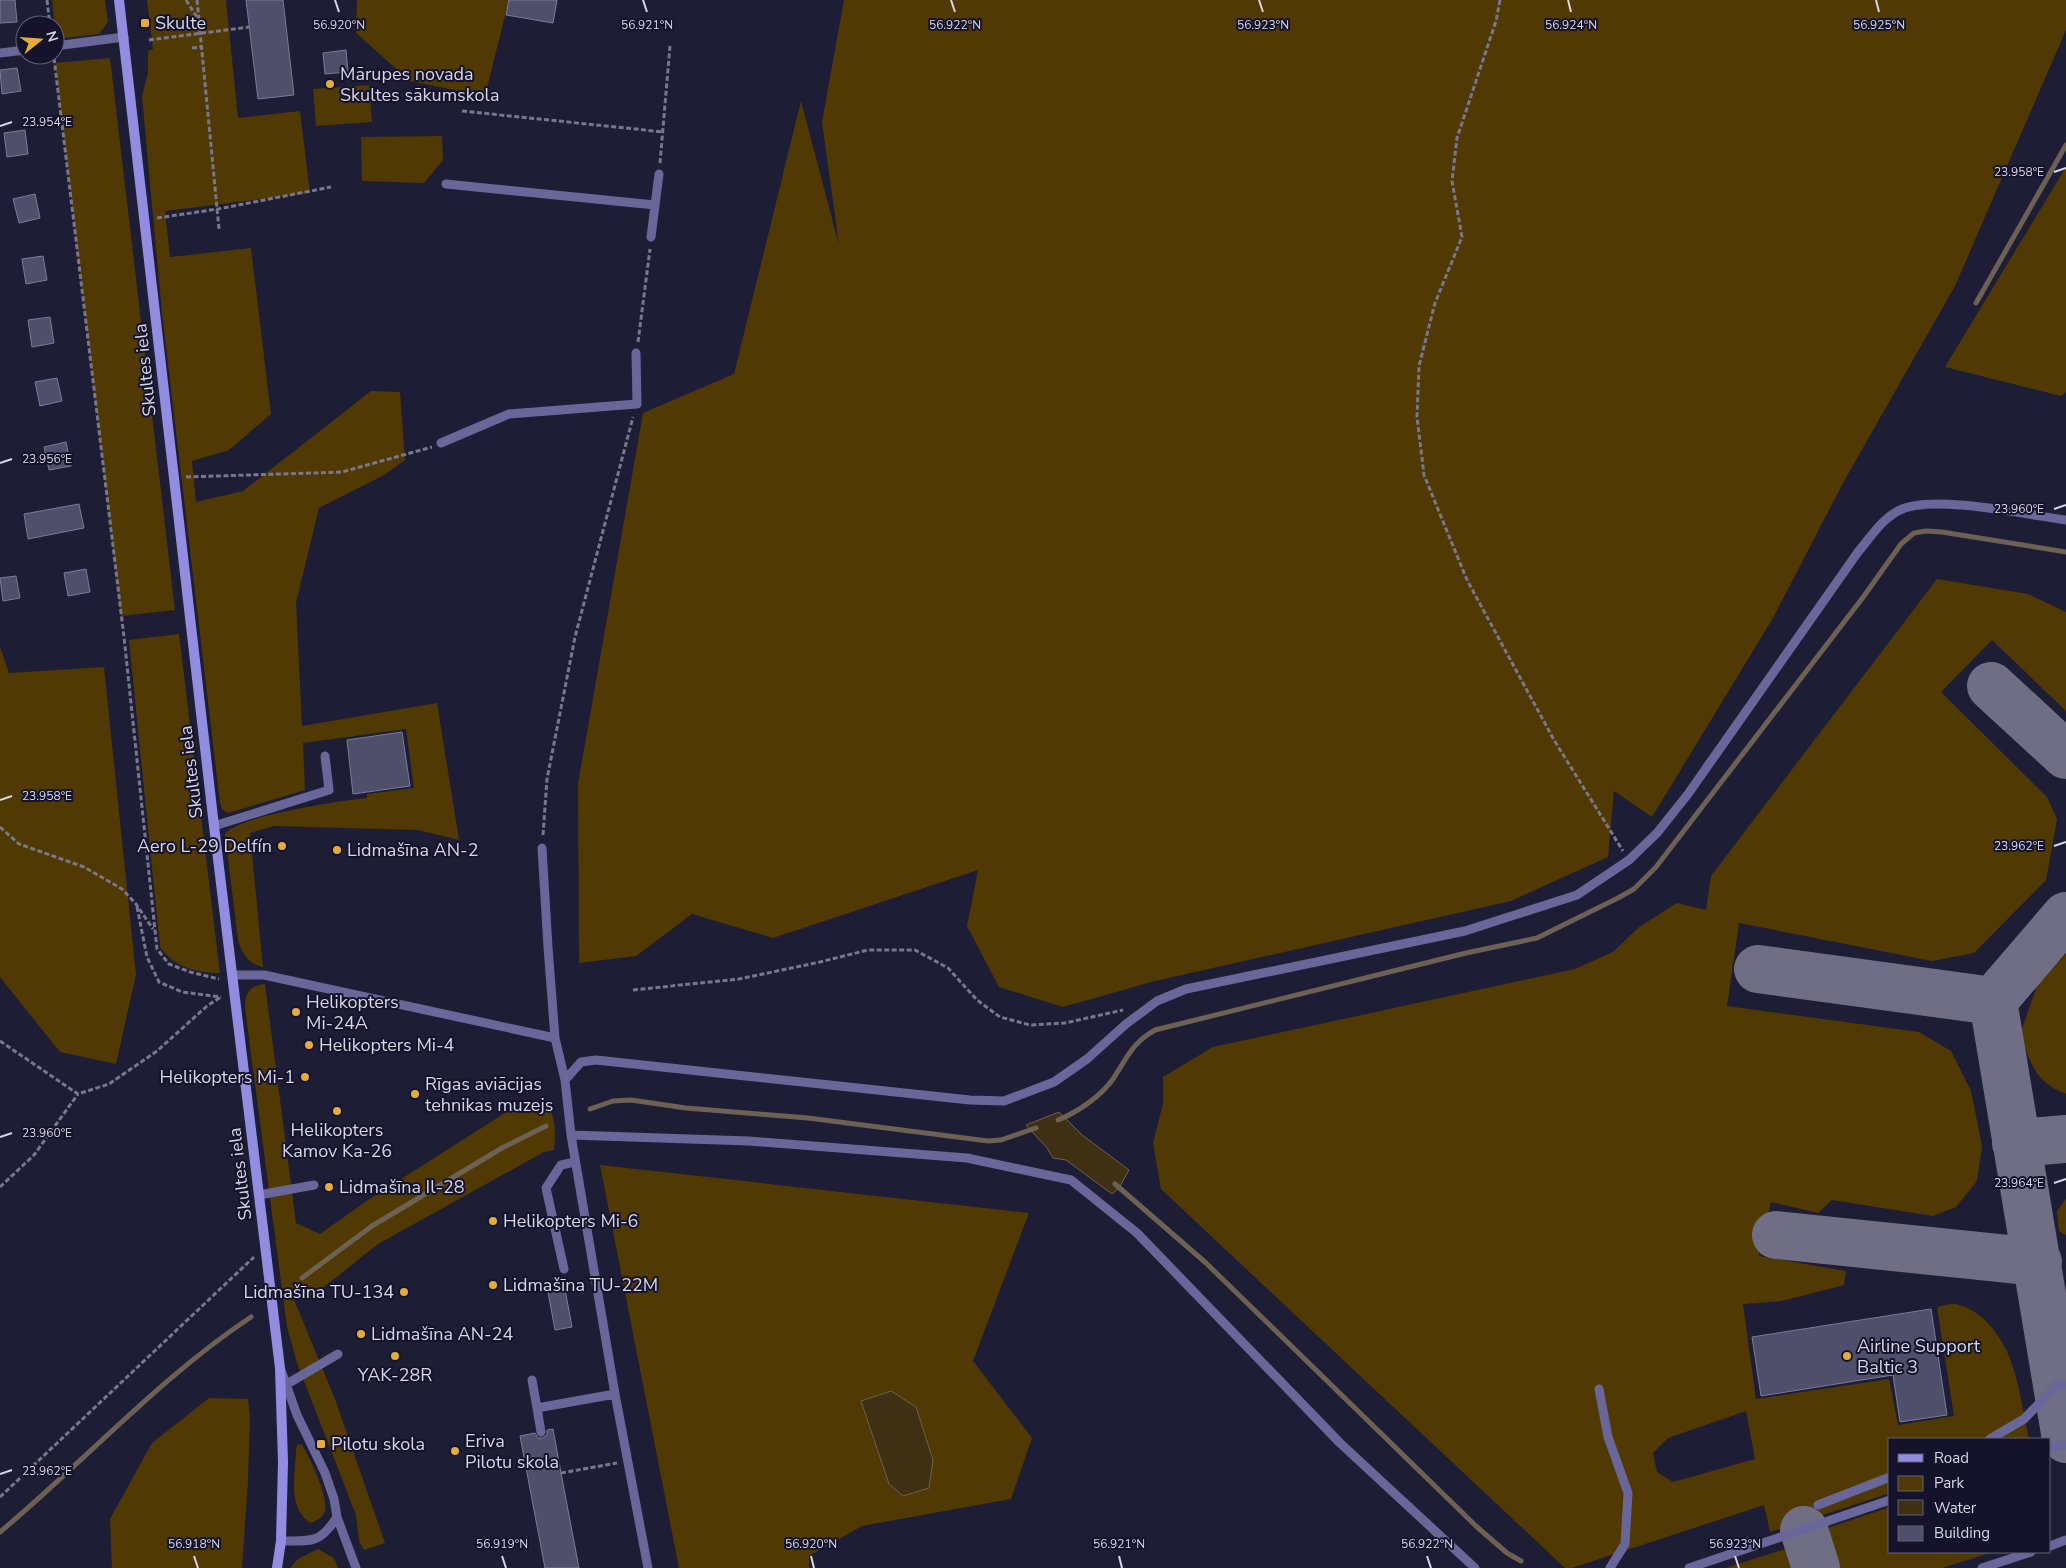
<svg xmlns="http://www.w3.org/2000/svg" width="2066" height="1568" viewBox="0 0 2066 1568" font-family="'Nunito Sans',sans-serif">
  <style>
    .green { fill: #513904; fill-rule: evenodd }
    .water { fill: #3f2f13; stroke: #6c6153 }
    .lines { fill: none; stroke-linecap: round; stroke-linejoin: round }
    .stream { stroke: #6c6153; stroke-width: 5 }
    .taxiway { stroke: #6f6e84; stroke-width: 48 }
    .building { fill: #4f4f6b; stroke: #7c7c9a }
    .path { stroke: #78778c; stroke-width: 3; stroke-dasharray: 5 2.5; stroke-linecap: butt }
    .service { stroke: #69669a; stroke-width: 9 }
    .secondary { stroke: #938de1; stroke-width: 10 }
    .ticks { fill: none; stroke: #d6d6e7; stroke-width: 2 }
    .poi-dot { fill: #e7ac36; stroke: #15132b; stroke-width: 2 }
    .labels { text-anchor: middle; stroke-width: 4; stroke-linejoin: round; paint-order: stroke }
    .poi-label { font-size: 18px; fill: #d6d6e7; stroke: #15132b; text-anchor: start }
    .street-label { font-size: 18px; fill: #d6d6e7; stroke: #15132b }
    .ticks-label { font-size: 12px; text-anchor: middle; fill: #d6d6e7; stroke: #15132b; stroke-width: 4; stroke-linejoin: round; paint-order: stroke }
  </style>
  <rect width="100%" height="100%" fill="#1e1d36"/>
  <path class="green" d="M52 0H105L108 22 99 34 56 39Z
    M147 0H226L238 118 300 111 310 193 165 211 170 257 251 248 271 414 229 450 192 461 196 502 243 491 371 391 400 392 405 460 384 475 319 508 296 603 302 726 437 703 459 840 418 830 274 826 250 833 263 967C249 964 242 954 238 940L225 834C241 815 339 801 367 798V794L414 788 406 729 303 743 305 790 228 813 222 809 220 803 162 313 142 96 148 73V51L153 49Z
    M357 0H509L485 96 410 81 356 33Z
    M844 0H2066V30L1955 286 1843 483 1773 618 1652 817 1614 791 1608 857 1511 901 1155 981 1063 1007 999 987 967 926 978 870 773 938 692 914 636 956 579 963 578 784 643 413 734 374 801 101 839 245 822 122Z
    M110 58 175 610 121 616 55 63Z
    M369 85 372 122 316 126 313 89Z
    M442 136 443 160 424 183 362 181 361 137Z
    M2066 167V392L2061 396 1945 367Z
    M1937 579 2028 594 2066 612V711L1992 640 1941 692 2047 797 2057 819 2046 880 1974 953 1932 961 1739 923 1727 1006 1919 1032 1951 1051 1971 1091 1982 1146 1977 1181 1956 1207 1933 1216 1832 1200 1818 1213 1771 1202 1759 1256 1846 1271 1844 1285 1782 1301 1743 1304 1756 1399 1889 1379 1898 1425 1954 1416 1937 1307C1943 1306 1950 1303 1956 1304 1965 1306 1973 1310 1980 1316 2017 1346 2019 1395 2029 1439H1890V1493L1770 1532 1764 1505 1572 1568H1565L1161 1189 1153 1143 1163 1104V1077L1213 1047 1575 969 1613 952 1639 927 1677 903 1706 910 1711 876ZM1746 1411 1755 1459 1673 1482 1657 1472 1653 1453 1668 1438Z
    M179 634 220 973C196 973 174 967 160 947L129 640Z
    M0 647 9 673 104 667 136 975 116 1064 60 1052 0 977Z
    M2066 954V1094C2034 1081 2032 1065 2020 1034L2037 986Z
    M265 984 296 1223 320 1234 365 1202 505 1113 544 1100C556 1115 556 1131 554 1150L544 1152 378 1244 310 1298 298 1294 293 1297 335 1399 385 1543 364 1550 359 1541 356 1515 297 1363 287 1327 245 1008C245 993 249 986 265 984Z
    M600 1165 1029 1213 973 1361 1032 1438 1011 1499 862 1526 809 1556V1568H679Z
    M2066 1199V1235L2059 1231 2057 1211Z
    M209 1398 248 1399 250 1418 248 1481 242 1568H112L110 1519 152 1443Z
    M301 1444C309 1454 329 1498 325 1511 323 1518 317 1520 311 1523 287 1508 295 1476 296 1451L297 1445Z
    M1890 1507V1552H1993L1942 1568H1839L1827 1528Z
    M1792 1547 1799 1568H1725Z
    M318 1549 334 1558 338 1568H290L298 1559Z"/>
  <path class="water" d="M1059 1112 1082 1135 1129 1170 1119 1188 1112 1194 1066 1160 1053 1158 1047 1148 1026 1125Z
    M891 1391 916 1407 933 1460 929 1488 903 1496 889 1484 861 1401Z"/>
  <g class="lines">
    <path class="stream" d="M1976 303 2066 145
      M590 1109 613 1101 631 1100 686 1108 808 1118 988 1141 1001 1140 1036 1128
      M1058 1120C1078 1112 1101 1096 1113 1079 1127 1058 1132 1043 1155 1030L1466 953 1537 938 1618 898 1634 889 1656 867 1864 596 1901 544 1914 533 1926 531 1942 532 2066 552
      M1115 1184 1206 1263 1477 1527 1507 1553 1521 1561
      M302 1278 372 1226 502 1148 546 1126
      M0 1532C84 1462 159 1378 251 1317"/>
    <path class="taxiway" d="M1991 686 2066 755
      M2066 916 1993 1001 2066 1439
      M1758 969 1993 1001
      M2016 1143 2066 1139
      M1776 1235 2038 1262
      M1804 1530 1816 1568"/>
  </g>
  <path class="building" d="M0 0H15L17 22 0 23Z
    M246 0H283L294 95 258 99Z
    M509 0H557L553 23 506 15Z
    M346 50 348 72 325 74 323 53Z
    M17 68 21 91 2 94 0 70Z
    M25 130 28 154 7 157 4 133Z
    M35 194 40 218 19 223 13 199Z
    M43 256 47 280 26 284 22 259Z
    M50 317 54 343 32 347 28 320Z
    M57 378 62 401 40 406 35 382Z
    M66 442 71 466 49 470 44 447Z
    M79 504 84 528 28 539 24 514Z
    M86 569 90 592 68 596 64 573Z
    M16 576 20 598 3 601 0 578Z
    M402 732 410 786 353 794 347 740Z
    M565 1289 572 1327 555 1330 548 1292Z
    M1931 1309 1947 1415 1900 1422 1893 1375 1761 1396 1752 1337Z
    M553 1429 561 1473 579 1568H545L520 1436 535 1433 538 1438H542L547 1435V1430Z"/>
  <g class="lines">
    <path class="path" d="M47 0 50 25
      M186 0 198 19
      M197 0 219 229
      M1500 0 1496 21 1457 138 1452 181 1462 237 1435 303 1419 366 1417 417 1424 475 1467 580 1554 740 1623 851
      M149 40 249 27
      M192 48 201 47
      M54 58 124 637 157 949 169 964 190 972 219 979
      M462 111 664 132
      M660 163 670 46
      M157 218 218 209 331 187
      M638 342 650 249
      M186 477 342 472 432 447
      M0 827 19 844 84 867 122 889 136 904 153 929
      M543 835 547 779 575 637 633 417
      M137 907 147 957 159 982 182 992 221 997
      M633 990 739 979 820 962 868 950H915L948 968 977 1000 1000 1017 1030 1025 1065 1023 1123 1010
      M0 1041 78 1094 109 1084 157 1051 207 1006 221 997
      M0 1187 34 1155 78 1094
      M561 1473 617 1463
      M0 1497 254 1257"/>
    <path class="service" d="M55 46 124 37
      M0 53 25 50
      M446 184 655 205
      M651 237 659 174
      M441 443 509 414 637 404 636 353
      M214 826 329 790 325 756
      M232 975H264L555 1038 548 947 542 848
      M555 1038 565 1080 571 1135 615 1394 648 1568
      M565 1080 581 1062 596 1060 970 1100 1004 1101 1054 1082 1087 1059 1126 1024 1157 1001 1186 989 1465 931 1577 895 1629 860 1657 833 1688 794 1858 552C1870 538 1881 520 1898 511 1930 493 2028 515 2066 520
      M571 1135 749 1141 967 1158 1071 1180 1137 1233 1340 1443 1475 1568
      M259 1195 314 1185
      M564 1269 546 1188 561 1165 575 1162
      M281 1370 297 1415 325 1473 334 1499 337 1517 356 1568
      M532 1380 537 1408
      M287 1384 338 1354
      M1599 1389 1608 1437 1628 1493 1625 1544 1610 1568
      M541 1432 537 1408 615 1394
      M1990 1439 2024 1419 2057 1385 2066 1386
      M2050 1447 2066 1445
      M1818 1505 1890 1477
      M281 1541C311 1541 320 1544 337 1517
      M2050 1546 2066 1540
      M1689 1568 1890 1500
      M1982 1568 2031 1552"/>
    <path class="secondary" d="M119 0 214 826 280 1368 283 1462 281 1541 277 1568"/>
  </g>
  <path class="ticks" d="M335 0 339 12M643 0 647 12M951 0 955 12M1259 0 1263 12M1568 0 1571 12M1876 0 1879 12M0 126 12 122M2054 172 2066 168M0 463 12 459M2054 509 2066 505M0 800 12 796M2054 846 2066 842M0 1137 12 1133M2054 1183 2066 1179M0 1474 12 1470M194 1556 198 1568M502 1556 506 1568M811 1556 814 1568M1119 1556 1122 1568M1427 1556 1431 1568M1735 1556 1739 1568"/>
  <g class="poi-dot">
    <rect x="140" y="18" width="10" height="10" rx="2.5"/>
    <circle cx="330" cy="84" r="5"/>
    <circle cx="282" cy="846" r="5"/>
    <circle cx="337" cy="850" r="5"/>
    <circle cx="296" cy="1012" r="5"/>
    <circle cx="309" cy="1045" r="5"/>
    <circle cx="305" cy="1077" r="5"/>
    <circle cx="415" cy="1094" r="5"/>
    <circle cx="337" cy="1111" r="5"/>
    <circle cx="329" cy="1187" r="5"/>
    <circle cx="493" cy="1221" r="5"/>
    <circle cx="493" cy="1285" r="5"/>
    <circle cx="404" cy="1292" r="5"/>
    <circle cx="361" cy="1334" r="5"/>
    <circle cx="395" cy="1356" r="5"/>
    <circle cx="1847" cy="1356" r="5"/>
    <rect x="316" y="1439" width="10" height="10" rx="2.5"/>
    <circle cx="455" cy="1451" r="5"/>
  </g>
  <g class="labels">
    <g class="poi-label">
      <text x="155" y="29">Skulte</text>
      <text x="340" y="80">Mārupes novada<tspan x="340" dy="21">Skultes sākumskola</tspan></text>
      <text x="272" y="852" text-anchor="end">Aero L-29 Delfín</text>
      <text x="347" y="856">Lidmašīna AN-2</text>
      <text x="306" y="1008">Helikopters<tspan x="306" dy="21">Mi-24A</tspan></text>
      <text x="319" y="1051">Helikopters Mi-4</text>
      <text x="295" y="1083" text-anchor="end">Helikopters Mi-1</text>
      <text x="425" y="1090">Rīgas aviācijas<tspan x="425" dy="21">tehnikas muzejs</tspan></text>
      <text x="337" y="1136" text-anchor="middle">Helikopters<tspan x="337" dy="21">Kamov Ka-26</tspan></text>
      <text x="339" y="1193">Lidmašīna Il-28</text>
      <text x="503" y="1227">Helikopters Mi-6</text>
      <text x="503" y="1291">Lidmašīna TU-22M</text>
      <text x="394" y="1298" text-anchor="end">Lidmašīna TU-134</text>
      <text x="371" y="1340">Lidmašīna AN-24</text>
      <text x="1857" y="1352">Airline Support<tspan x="1857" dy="21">Baltic 3</tspan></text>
      <text x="395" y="1381" text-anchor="middle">YAK-28R</text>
      <text x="465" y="1447">Eriva<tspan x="465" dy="21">Pilotu skola</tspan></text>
      <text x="331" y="1450">Pilotu skola</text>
    </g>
    <g class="street-label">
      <text transform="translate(145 370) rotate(-96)" y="6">Skultes iela</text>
      <text transform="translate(191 772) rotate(-97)" y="6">Skultes iela</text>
      <text transform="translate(240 1174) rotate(-97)" y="6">Skultes iela</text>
    </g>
  </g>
  <g class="ticks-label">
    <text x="339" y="29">56.920°N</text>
    <text x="647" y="29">56.921°N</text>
    <text x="955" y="29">56.922°N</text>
    <text x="1263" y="29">56.923°N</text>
    <text x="1571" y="29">56.924°N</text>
    <text x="1879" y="29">56.925°N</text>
    <text x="47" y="126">23.954°E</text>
    <text x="2019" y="176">23.958°E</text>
    <text x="47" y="463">23.956°E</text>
    <text x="2019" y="513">23.960°E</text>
    <text x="47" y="800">23.958°E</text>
    <text x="2019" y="850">23.962°E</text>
    <text x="47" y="1137">23.960°E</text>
    <text x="2019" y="1187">23.964°E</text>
    <text x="47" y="1475">23.962°E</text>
    <text x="194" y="1548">56.918°N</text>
    <text x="502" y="1548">56.919°N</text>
    <text x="811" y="1548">56.920°N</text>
    <text x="1119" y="1548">56.921°N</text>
    <text x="1427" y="1548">56.922°N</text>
    <text x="1735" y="1548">56.923°N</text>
  </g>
  <rect x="1888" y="1438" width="162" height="115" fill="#15132b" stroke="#626176"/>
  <rect x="1898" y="1454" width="25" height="8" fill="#938de1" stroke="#626176"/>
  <text x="1934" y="1463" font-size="15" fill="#d6d6e7">Road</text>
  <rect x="1898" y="1476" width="25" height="15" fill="#513904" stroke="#626176"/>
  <text x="1934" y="1488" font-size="15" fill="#d6d6e7">Park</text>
  <rect x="1898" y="1500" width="25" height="15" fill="#3f2f13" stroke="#626176"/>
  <text x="1934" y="1513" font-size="15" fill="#d6d6e7">Water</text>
  <rect x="1898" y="1526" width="25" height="15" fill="#4f4f6b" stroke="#626176"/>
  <text x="1934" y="1538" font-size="15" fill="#d6d6e7">Building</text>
  <g transform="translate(40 40) rotate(73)"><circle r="24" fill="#15132b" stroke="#626176"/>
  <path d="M0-4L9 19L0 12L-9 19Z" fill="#e7ac36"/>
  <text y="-8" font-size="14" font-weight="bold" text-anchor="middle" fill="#d6d6e7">N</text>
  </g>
</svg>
